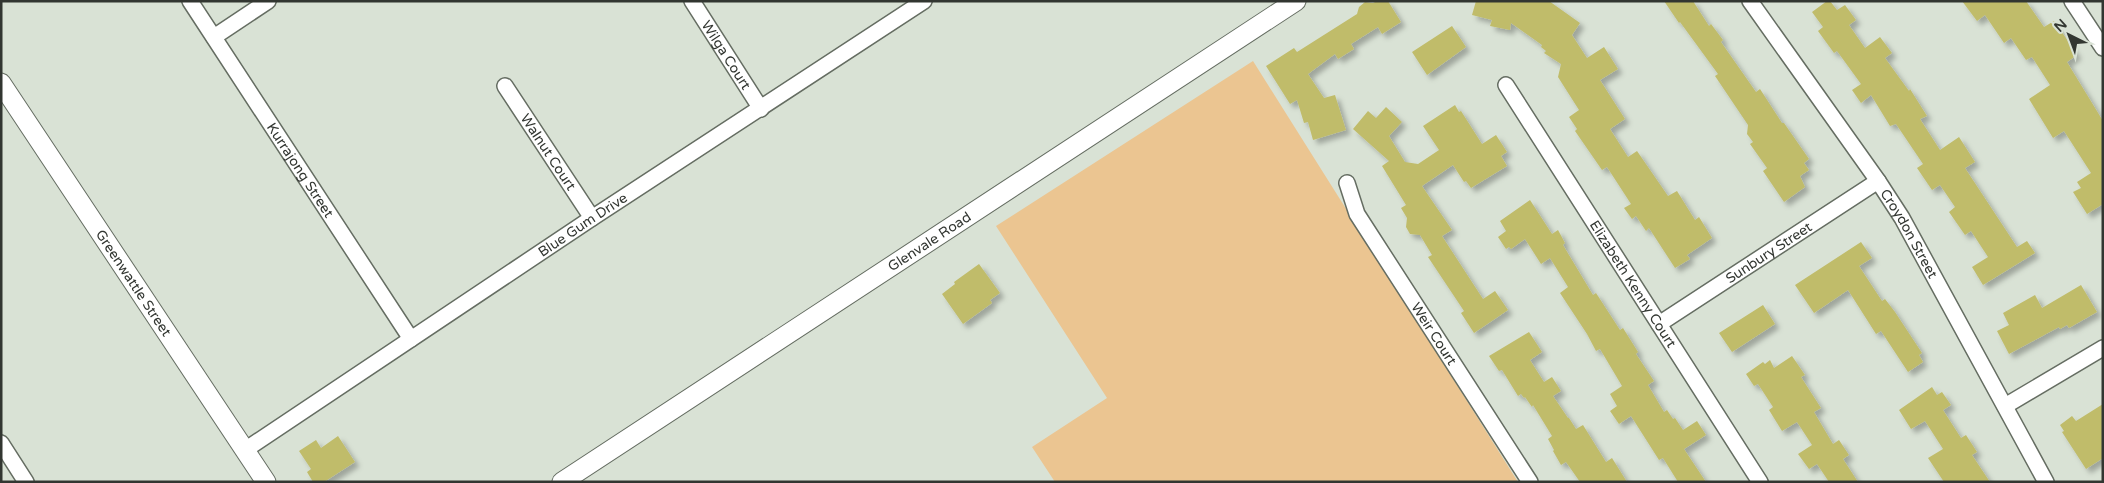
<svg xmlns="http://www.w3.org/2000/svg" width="2104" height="483" viewBox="0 0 2104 483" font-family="'Varela Round',sans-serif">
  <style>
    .green { fill: #ebc591 }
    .building { fill: #c0bc6a; filter: url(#shadow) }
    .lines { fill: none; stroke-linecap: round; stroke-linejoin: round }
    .minor-casing { stroke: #656d62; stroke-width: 18 }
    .tertiary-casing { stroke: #656d62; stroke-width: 21 }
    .minor { stroke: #fff; stroke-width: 15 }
    .tertiary { stroke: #fff; stroke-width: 19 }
    .labels { text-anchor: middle; stroke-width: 4.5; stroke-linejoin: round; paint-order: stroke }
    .street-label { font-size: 14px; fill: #323631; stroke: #d9e2d5 }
  </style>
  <defs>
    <filter id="shadow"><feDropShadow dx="4.5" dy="4.5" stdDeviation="2.5" flood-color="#0004"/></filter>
  </defs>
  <rect width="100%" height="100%" fill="#d9e2d5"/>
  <path class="green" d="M1253 61 1518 482H1055L1032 447 1107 398 996 226Z"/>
  <path class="building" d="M1377 1H1388L1401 22 1382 34 1378 27 1351 44 1354 49 1338 59 1335 54 1308 74 1324 98 1335 95 1346 130 1313 140 1308 122 1304 123 1297 100 1290 104 1266 66 1294 48 1297 52 1357 14 1359 7 1365 2 1373 3Z
    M1476 1H1549L1580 23 1572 35 1587 58 1604 47 1618 69 1600 80 1625 119 1610 129 1628 157 1637 151 1668 196 1677 191 1695 220 1699 217 1712 238 1687 255 1690 259 1675 268 1649 228 1646 231 1636 216 1632 219 1624 208 1631 204 1607 167 1602 170 1575 131 1577 129 1569 117 1579 110 1558 77 1561 64 1544 53 1546 51 1541 47 1542 45 1511 23 1510 30 1490 26 1492 20 1472 15Z
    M1664 1H1693L1709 26 1711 24 1723 40 1721 42 1756 92 1760 89 1782 123H1784L1809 159 1804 163 1809 170 1800 176 1805 187 1784 202 1763 171 1767 168 1750 144 1753 142 1747 134 1748 125 1715 76 1718 74 1680 22 1679 23Z
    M1827 1H1830L1837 10 1845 5 1856 20 1849 25 1865 48 1880 37 1892 53 1885 58 1909 91 1910 89 1927 116 1920 119 1940 150 1959 137 1975 162 1965 168 2017 247 2027 241 2035 253 1983 285 1972 267 1988 257 1971 231 1965 235 1949 212 1955 207 1940 185 1932 190 1917 168 1923 164 1896 124 1890 126 1871 95 1861 103 1852 90 1861 84 1837 51 1834 53 1818 31 1823 27 1812 12Z
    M1962 1H2026L2044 27 2054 21 2068 41 2077 55 2067 62 2103 121V204L2087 214 2073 192 2081 188 2077 182 2091 173 2064 131 2053 138 2029 99 2050 85 2032 57 2026 60 2011 38 2004 43 1985 15 1977 21Z
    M1452 26 1466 47 1427 75 1412 52Z
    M1455 105 1459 112 1461 111 1482 144 1496 135 1507 152 1501 156 1507 166 1471 188 1466 181 1464 182 1453 165 1422 186 1452 230 1442 236 1483 299 1495 291 1508 310 1474 333 1461 313 1464 311 1428 257 1432 255 1420 235 1410 234 1406 227 1407 218 1401 208 1406 205 1382 166 1389 161 1353 129 1368 111 1376 118 1386 107 1402 122 1389 136 1405 162 1418 164 1439 150 1423 126Z
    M1530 200 1552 234 1558 230 1565 243 1563 245 1593 295 1596 293 1620 330 1623 328 1638 352 1636 354 1654 381 1648 385 1664 412 1667 410 1673 419 1675 418 1683 430 1697 421 1706 435 1684 449 1706 482H1678L1663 458 1659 460 1631 416 1619 424 1610 411 1617 406 1610 394 1622 386 1600 349 1596 351 1587 334 1560 293 1568 287 1550 258 1541 264 1525 239 1511 249 1509 247 1506 249 1498 237 1506 231 1500 221Z
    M1861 242 1872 258 1859 266 1882 301 1885 299 1895 312 1922 353 1919 355 1923 362 1908 372 1881 331 1876 334 1848 290 1814 313 1795 285Z
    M979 264 1000 293 990 300 992 303 963 324 942 294 955 284 954 282Z
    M2081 285 2097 312 2069 328 2067 325 2060 329 2059 327 2009 354 1997 331 2009 325 2003 313 2035 295 2042 308Z
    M1763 305 1775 324 1732 352 1719 333Z
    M1529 332 1542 352 1530 360 1544 382 1552 377 1561 391 1553 396 1568 418H1569L1576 429 1583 425 1606 462 1612 458 1627 482H1580L1566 462 1561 465 1553 451 1554 450 1548 439 1552 436 1533 405 1532 407 1525 397 1524 398 1521 394 1518 396 1502 370 1499 371 1489 356Z
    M1792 356 1805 375 1801 377 1821 408 1814 412 1833 444 1839 440 1849 455 1843 459 1858 482H1829L1817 464 1809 469 1798 454 1812 445 1797 422 1782 431 1769 410 1773 407 1758 384 1754 386 1746 374 1763 362 1765 364 1770 360 1774 368Z
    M1932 387 1937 395 1942 392 1951 405 1943 410 1961 438 1966 435 1977 452 1972 455 1990 482H1944L1928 458 1943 449 1925 421 1911 429 1899 410Z
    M2103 404V458L2086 469 2062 432 2064 431 2060 425 2072 416 2076 421Z
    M338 436 355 462 324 482H313L307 472 311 469 299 451 316 440 321 448Z"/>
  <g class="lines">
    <defs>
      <g id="minor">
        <path id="s1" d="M190 1 411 339"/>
        <path id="s2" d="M692 1 761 109"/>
        <path id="s3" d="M1750 1 1878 181 1902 218 2046 482"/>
        <path d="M2072 1 2103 48"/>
        <path d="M214 37 268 1"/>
        <path id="s4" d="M1506 85 1760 482"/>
        <path id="s5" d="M505 86 592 218"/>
        <path id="s6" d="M1347 183 1357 214 1530 482"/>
        <path id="s7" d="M1659 324 1878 181"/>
        <path d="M2005 406 2103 348"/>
        <path d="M1 443 26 482"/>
        <path id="s8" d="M245 450 592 218 924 1"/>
      </g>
      <g id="tertiary">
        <path id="s9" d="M1 83 266 482"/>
        <path id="s10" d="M562 482 1296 1"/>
      </g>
    </defs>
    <use href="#minor" class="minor-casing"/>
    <use href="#tertiary" class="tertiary-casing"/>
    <use href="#minor" class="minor"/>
    <use href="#tertiary" class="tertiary"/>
  </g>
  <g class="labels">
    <g class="street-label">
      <text dy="5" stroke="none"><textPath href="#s2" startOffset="64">Wilga Court</textPath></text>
      <text dy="5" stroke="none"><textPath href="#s5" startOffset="79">Walnut Court</textPath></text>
      <text dy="5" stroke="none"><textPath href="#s1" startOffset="202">Kurrajong Street</textPath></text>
      <text dy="5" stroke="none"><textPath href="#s8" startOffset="406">Blue Gum Drive</textPath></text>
      <text dy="5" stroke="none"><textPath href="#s3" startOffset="282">Croydon Street</textPath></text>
      <text dy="5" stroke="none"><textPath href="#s10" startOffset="439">Glenvale Road</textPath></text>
      <text dy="5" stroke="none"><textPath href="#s7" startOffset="131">Sunbury Street</textPath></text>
      <text dy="5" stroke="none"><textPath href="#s9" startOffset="240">Greenwattle Street</textPath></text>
      <text dy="5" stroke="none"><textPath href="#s4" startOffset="236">Elizabeth Kenny Court</textPath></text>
      <text dy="5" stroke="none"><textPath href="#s6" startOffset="175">Weir Court</textPath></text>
    </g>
  </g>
  <rect width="2104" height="483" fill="none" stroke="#323631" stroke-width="5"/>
  <g transform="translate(2069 35) rotate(318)" stroke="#d9e2d5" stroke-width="4" paint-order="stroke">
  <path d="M0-4L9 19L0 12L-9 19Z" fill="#323631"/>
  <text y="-8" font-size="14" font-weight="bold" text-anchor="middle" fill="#323631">N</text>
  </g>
</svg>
